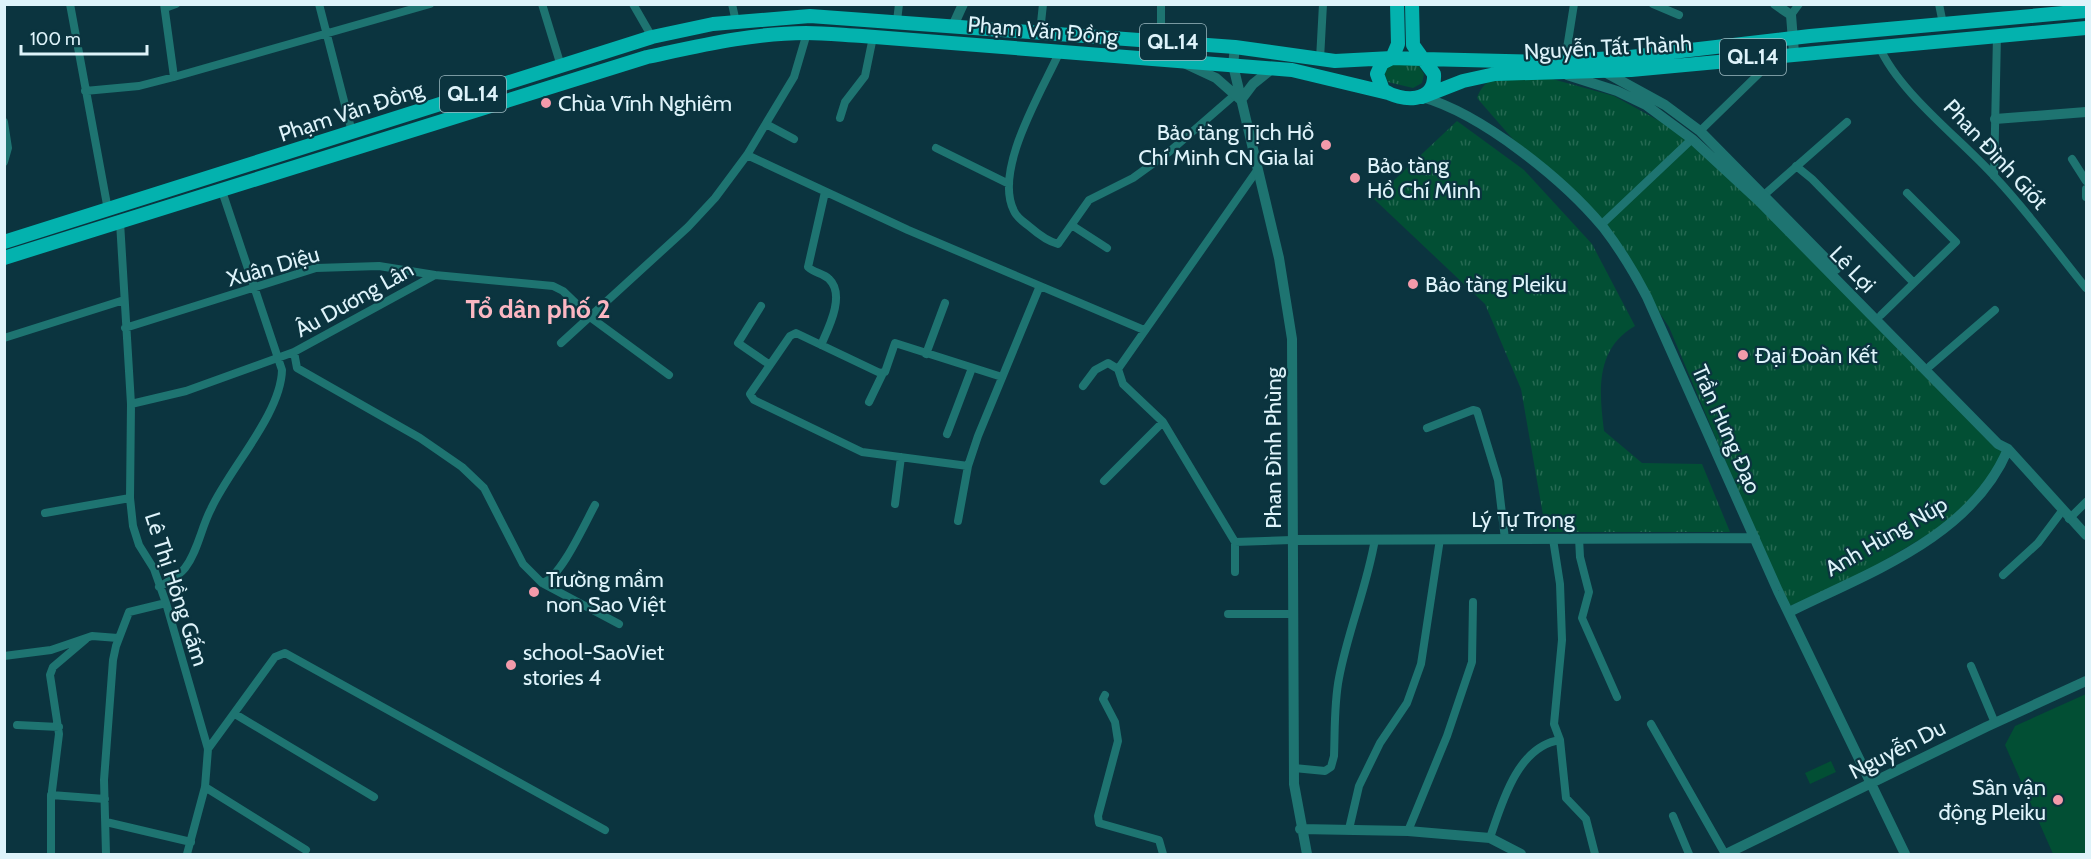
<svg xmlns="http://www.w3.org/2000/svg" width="2091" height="859" viewBox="0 0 2091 859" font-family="Cabin,sans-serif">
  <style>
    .grass { fill: url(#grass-tufts) }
    .garden { fill: #024f34 }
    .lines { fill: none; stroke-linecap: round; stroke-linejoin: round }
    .minor { stroke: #1e7471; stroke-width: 8 }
    .tertiary { stroke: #1e7471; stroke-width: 10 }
    .primary { stroke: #03b2ae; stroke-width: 14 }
    .poi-dot { fill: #f39aaa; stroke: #0b343f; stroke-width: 2 }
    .labels { text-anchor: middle; stroke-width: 4.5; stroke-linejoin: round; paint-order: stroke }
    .shield { fill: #0b343f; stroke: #9fbac2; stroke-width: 1.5 }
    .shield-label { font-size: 21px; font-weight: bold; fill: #def3fa }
    .street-label { font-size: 22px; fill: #def3fa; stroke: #0b343f }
    .poi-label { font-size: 22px; fill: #def3fa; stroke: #0b343f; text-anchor: start }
    .quarter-label { font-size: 26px; font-weight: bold; fill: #fbb7c2; stroke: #0b343f }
  </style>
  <defs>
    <pattern id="grass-tufts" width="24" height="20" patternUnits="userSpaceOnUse" patternTransform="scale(1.5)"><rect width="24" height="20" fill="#024f34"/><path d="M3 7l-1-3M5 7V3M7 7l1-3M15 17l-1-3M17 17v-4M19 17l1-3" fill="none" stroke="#266952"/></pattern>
  </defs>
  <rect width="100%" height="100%" fill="#0b343f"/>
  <path class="grass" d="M1390 64 1418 65 1424 74 1422 83 1413 88 1388 82 1383 70Z
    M1545 77 1614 96 1692 139 2008 449 1962 515 1837 588 1787 607 1669 327 1601 225 1532 161 1477 98C1487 68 1518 77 1545 77Z
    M1457 121 1524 170 1592 244 1635 326C1595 349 1599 391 1604 431L1642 463 1702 464 1730 532H1546L1521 389 1485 304 1374 199Z"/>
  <path class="garden" d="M2086 694V854H2053L2005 745 2015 726Z
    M1831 761 1836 772 1810 784 1805 773Z"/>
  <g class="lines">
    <path class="minor" d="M70 4 108 210
      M164 4 174 77
      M319 4 352 132
      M542 4 561 66
      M633 4 652 37
      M732 4 736 22
      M1653 4 1679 15
      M1939 4 1943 24
      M165 8 176 4
      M1791 15 1799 4
      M897 21 899 4
      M1040 32 1043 4
      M1161 41V4
      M1879 46C1899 93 1961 139 1995 177 2028 212 2056 251 2086 288
      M1059 53C1042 91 993 170 1014 211 1017 218 1024 222 1030 227 1038 234 1047 241 1058 244L1089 200 1133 178 1169 152 1238 92
      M1320 59 1323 4
      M1565 61 1574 4
      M85 91 139 86 174 77 430 4
      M840 118 845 102 865 76 873 37
      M4 122 8 148 4 162
      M766 124 794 139
      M1700 131 1775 58
      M936 148 1009 184
      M747 155 908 230 1144 330
      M2072 159 2086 181
      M1796 166 1812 179 1913 282
      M1258 169 1118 369 1123 384 1163 422 1235 542 1292 540
      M1994 176 1997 35
      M2086 189V197
      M1764 195 1847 122
      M120 222 131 404 130 498 133 526 139 545 154 569 166 603 208 749 205 787 187 854
      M1601 225 1692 139
      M1073 226 1107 248
      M761 306 738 343 770 365
      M1881 315 1956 242 1907 193
      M125 328 316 268 379 266 435 275
      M4 338 124 300
      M561 343 688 227 715 198 747 155 794 77 807 33
      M821 345C828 329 846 295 829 279 823 273 814 273 808 267L825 192
      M294 352 297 368 420 438 462 467 484 488 523 564 542 583C560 579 585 523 595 505
      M926 354 945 303
      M1930 366 1995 310
      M1083 386 1095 370 1108 363 1118 369
      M869 402 883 373
      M131 404 186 391 294 352 435 275 553 286 563 291 590 317 669 375
      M1427 428 1473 410 1477 411 1498 480 1505 539
      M947 434 972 368
      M968 466 862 452 754 400 750 394 790 336 796 333 880 373 885 372 895 343 1002 377
      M1104 481 1163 422
      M895 504 901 457
      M45 513 130 498
      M2069 519 2086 502
      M958 521 968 466 978 436 1039 288
      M1579 538 1580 557 1589 592 1582 618 1617 697
      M1553 539 1560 584 1562 640 1554 724 1560 740 1566 798 1586 819 1595 854
      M1235 572V542
      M2003 575 2038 543 2062 511
      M542 583 619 624
      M159 587C167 582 178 577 185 568 198 551 201 528 211 509 229 469 281 414 282 370L222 191
      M1228 614H1292
      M4 656 51 650 92 636 118 638
      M1971 666 1995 723
      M1105 695 1103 699 1115 722 1118 741 1098 816 1099 823 1159 840 1163 854
      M235 714 374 797
      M1651 724 1725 854
      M17 725 59 727
      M208 749 275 657 285 653 605 830
      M1294 768 1325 771 1331 767 1334 756C1335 730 1334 703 1339 678 1348 630 1367 587 1375 539
      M205 787 306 850
      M52 791 59 734 50 675 53 667 86 639
      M1673 816 1689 854
      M106 822 191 842
      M1349 829 1359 786 1380 743 1407 703 1421 664 1440 539
      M1408 831 1447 736 1472 662 1473 602
      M1490 838C1502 802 1518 746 1560 740
      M51 854V795L105 799
      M106 854 104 780 113 660 116 646 129 612 166 603"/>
    <path class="tertiary" d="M1775 4 1791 15 1794 53
      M953 26 963 4
      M1235 47 1233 65 1279 258 1292 339 1294 784 1307 854
      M1186 64 1216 78 1241 100 1253 84 1273 68
      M1603 71 1665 105 1700 131 1836 269
      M1567 75 1617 91 1646 105 1692 139 1759 201 1998 444 2008 449 2086 535
      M1422 97C1482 114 1563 179 1603 227 1620 249 1634 272 1647 297L1778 591 1905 854
      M1995 119 2086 112
      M1292 540 1755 538
      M1789 612C1870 572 1971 537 2008 449
      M1300 829 1408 831 1490 838 1521 854
      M1726 854 1986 727 2086 681"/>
    <path class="primary" d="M1412 4 1413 45 1423 59 1548 62 1630 57 1810 36 2086 11
      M1392 58 1423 59 1434 74C1436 104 1401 102 1383 90L1377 74 1382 63Z
      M1422 97 1463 81 1495 74 1631 70 2086 28
      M4 242 652 37 713 24 810 16 1235 47 1335 61 1392 58 1398 44 1397 4
      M4 258 647 57C699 46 753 33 806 33 825 33 843 35 862 36L1292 70 1388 93"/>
  </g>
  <g class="poi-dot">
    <circle cx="546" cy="103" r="6"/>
    <circle cx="1326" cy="145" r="6"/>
    <circle cx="1355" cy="178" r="6"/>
    <circle cx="1413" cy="284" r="6"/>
    <circle cx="1743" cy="355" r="6"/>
    <circle cx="534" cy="592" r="6"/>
    <circle cx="511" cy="665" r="6"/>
    <circle cx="2058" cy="800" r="6"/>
  </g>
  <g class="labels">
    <g class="shield">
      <rect x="1140" y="24" width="66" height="36" rx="4.5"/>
      <rect x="1720" y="39" width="66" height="36" rx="4.5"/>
      <rect x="440" y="76" width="66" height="36" rx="4.5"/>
    </g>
    <g class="shield-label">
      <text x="1173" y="49">QL.14</text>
      <text x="1753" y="64">QL.14</text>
      <text x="473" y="101">QL.14</text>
    </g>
    <g class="street-label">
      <text transform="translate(1043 30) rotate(5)" y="8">Phạm Văn Đồng</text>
      <text transform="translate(1608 47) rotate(-3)" y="8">Nguyễn Tất Thành</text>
      <text transform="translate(351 111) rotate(-18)" y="8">Phạm Văn Đồng</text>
      <text transform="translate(1996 154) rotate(47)" y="8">Phan Đình Giót</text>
      <text transform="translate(273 266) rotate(-16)" y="8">Xuân Diệu</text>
      <text transform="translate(1853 269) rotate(46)" y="8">Lê Lợi</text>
      <text transform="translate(354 299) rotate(-29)" y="8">Âu Dương Lân</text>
      <text transform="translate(1727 429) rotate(66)" y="8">Trần Hưng Đạo</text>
      <text transform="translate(1273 448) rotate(-90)" y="8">Phan Đình Phùng</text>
      <text x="1523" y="527">Lý Tự Trọng</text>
      <text transform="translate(1886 536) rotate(-30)" y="8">Anh Hùng Núp</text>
      <text transform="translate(177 589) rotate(72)" y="8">Lê Thị Hồng Gấm</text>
      <text transform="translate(1897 749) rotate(-27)" y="8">Nguyễn Du</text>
    </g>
    <g class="poi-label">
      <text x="558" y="111">Chùa Vĩnh Nghiêm</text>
      <text x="1314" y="140" text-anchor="end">Bảo tàng Tịch Hồ<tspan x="1314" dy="25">Chí Minh CN Gia lai</tspan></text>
      <text x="1367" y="173">Bảo tàng<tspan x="1367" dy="25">Hồ Chí Minh</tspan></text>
      <text x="1425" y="292">Bảo tàng Pleiku</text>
      <text x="1755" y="363">Đại Đoàn Kết</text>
      <text x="546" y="587">Trường mầm<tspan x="546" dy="25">non Sao Việt</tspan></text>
      <text x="523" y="660">school-SaoViet<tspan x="523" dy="25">stories 4</tspan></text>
      <text x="2046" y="795" text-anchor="end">Sân vận<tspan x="2046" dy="25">động Pleiku</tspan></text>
    </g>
    <g class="quarter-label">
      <text x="538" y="318">Tổ dân phố 2</text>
    </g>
  </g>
  <rect width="2091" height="859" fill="none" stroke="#def3fa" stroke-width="12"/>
  <path d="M21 45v9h126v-9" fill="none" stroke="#def3fa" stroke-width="3"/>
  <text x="30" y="45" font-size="18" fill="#def3fa" stroke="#0b343f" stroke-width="4.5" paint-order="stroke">100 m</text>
</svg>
